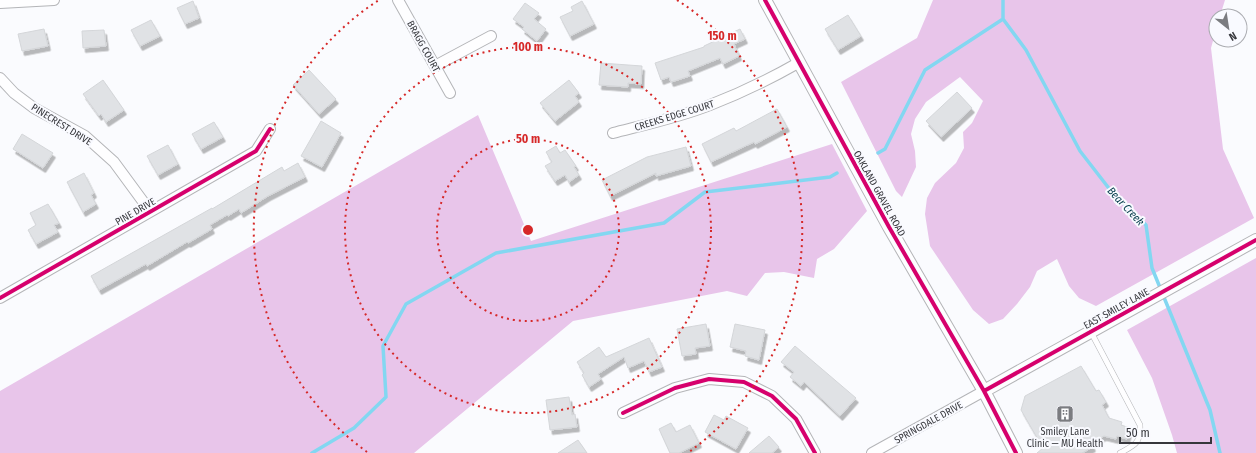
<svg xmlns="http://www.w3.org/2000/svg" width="1256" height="453" viewBox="0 0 1256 453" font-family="'Fira Sans Condensed',sans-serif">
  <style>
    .forest { fill: #e8c5ea }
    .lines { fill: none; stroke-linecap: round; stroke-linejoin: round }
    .stream { stroke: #83d7f1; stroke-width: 3.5 }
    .building { fill: #e0e2e5; stroke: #d4d6d9; filter: url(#shadow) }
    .service-casing { stroke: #b4b5b8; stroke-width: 6 }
    .minor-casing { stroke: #b4b5b8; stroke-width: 12 }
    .tertiary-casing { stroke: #b4b5b8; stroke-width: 14 }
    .service { stroke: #fefeff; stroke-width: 5 }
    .minor { stroke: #fefeff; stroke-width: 10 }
    .tertiary { stroke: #fefeff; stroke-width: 12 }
    .cycleway-casing { stroke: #f9faff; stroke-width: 6 }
    .cycleway { stroke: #d6006c; stroke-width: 4 }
    .ring { fill: none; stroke: #d62828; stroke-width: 2; stroke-dasharray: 2 4 }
    .labels { text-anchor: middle; stroke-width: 4; stroke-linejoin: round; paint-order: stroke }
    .street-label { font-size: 10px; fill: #36373c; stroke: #f9faff }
    .poi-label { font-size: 10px; fill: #36373c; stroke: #f9faff }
    .water-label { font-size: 11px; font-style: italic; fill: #023a49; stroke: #f9faff }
    .centre { fill: #d62828; stroke: #f9faff; stroke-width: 2 }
    .ring-label { font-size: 12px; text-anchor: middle; font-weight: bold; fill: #d62828; stroke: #f9faff; stroke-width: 4; stroke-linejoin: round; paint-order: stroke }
  </style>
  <defs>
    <filter id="shadow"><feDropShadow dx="2.5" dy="4.5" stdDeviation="0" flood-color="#0004"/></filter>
  </defs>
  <rect width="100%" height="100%" fill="#fafbfe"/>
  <path class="forest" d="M933 0H1225L1220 16H1216V30L1211 48 1223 149 1254 218 1096 306 1079 298 1069 286 1057 259 1037 271 1030 287 1017 304 1003 319 989 324 973 310 930 246 925 214 927 198 935 183 956 163 964 148 963 132 972 123 983 101 960 77 926 102 915 119 911 134 915 151 916 167 902 197 896 191 841 82 917 38Z
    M478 115 531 241 832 144 867 211 834 249 817 259 814 278 784 272 765 273 747 296 727 291 573 321 414 453H0V391Z
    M1256 258V453H1177L1172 435 1152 378 1127 330Z"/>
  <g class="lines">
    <path class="stream" d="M1003 0V19L1026 50 1080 151 1111 191 1146 225 1152 268 1210 410 1220 453
      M878 153 885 149 925 70 1003 19
      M312 453 354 428 386 397 383 346 406 304 496 253 664 223 705 192 830 177 837 173"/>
  </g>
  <path class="building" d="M193 1 199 18 185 24 177 8Z
    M582 1 594 24 570 36 560 17 573 11 571 7Z
    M525 3 539 13 534 19 546 29 537 41 522 29 524 27 513 19Z
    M848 15 861 36 838 50 825 29Z
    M151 20 160 36 140 46 131 30Z
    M44 29 48 46 22 51 18 34Z
    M740 29 745 39 734 44 739 56 723 64 720 58 688 71 690 76 671 82 669 77 661 80 655 63 704 47V46Z
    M104 30 106 46 83 48 82 31Z
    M601 63 642 66 641 84 628 83V87L599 85Z
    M309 70 336 99 319 114 293 85Z
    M103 80 124 110 106 122 101 114 99 116 83 94Z
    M569 80 579 93 575 96 579 102 555 121 540 103Z
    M957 92 972 108 941 137 926 121Z
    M777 109 787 127 755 144 754 142 711 162 702 144 734 128 736 131Z
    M321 121 341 133 322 167 301 156Z
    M214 122 223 137 201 149 192 134Z
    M22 134 53 153 43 168 13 149Z
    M168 145 178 164 158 175 147 156Z
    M556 146 560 153 565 150 576 166 574 167 579 175 569 182 565 175 555 181 545 166 552 162 546 152Z
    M686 147 691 166 656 176V173L610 196 602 180 647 157Z
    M298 163 305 177 268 196 241 213 239 209 228 216 227 215 210 225 212 229 188 243 187 242 147 266 146 264 99 290 91 276 212 208V209L282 167 284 171Z
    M84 173 94 193 91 195 96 204 83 212 67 182Z
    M48 204 59 223 54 225 58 232 36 244 28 230 36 225 30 213Z
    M706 324 710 346 695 348 696 354 682 356 677 329Z
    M735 324 765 330 759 360 745 356 746 351 730 347Z
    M649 338 662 367 649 372 644 361 628 368 624 357 598 374 601 379 589 387 582 375 584 373 577 362 599 347 606 357Z
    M795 346 856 398 840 416 804 382 801 386 790 377 794 372 781 362Z
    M1081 366 1096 391 1099 390 1106 402 1102 405 1109 418 1122 422 1121 425 1130 428 1127 439 1117 436 1116 439 1104 436 1091 443 1093 447 1082 453H1037L1043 448 1021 410 1025 396Z
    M569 397 572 415 575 414 577 427 550 430 546 400Z
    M714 415 724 420 726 416 748 428 736 449 705 432Z
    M671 423 676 432 690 425 699 443 679 453H670L659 429Z
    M769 436 779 447 772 453H749Z
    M578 440 587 453H558Z"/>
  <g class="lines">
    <defs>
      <path id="service" d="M1091 332 1140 425C1141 443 1135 445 1120 453"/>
      <path id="minor" d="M398 0 450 93
        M0 3 54 0
        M435 66 491 36
        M0 78 14 93 34 108 85 136 114 162 150 211
        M613 133C644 125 680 117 710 105 741 93 770 79 798 63
        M0 298 256 151 270 129
        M623 413 675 388 709 379 744 382 772 396 796 419 815 453
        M872 453 984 391"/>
      <path id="tertiary" d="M765 0 889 227 984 391 1016 453
        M984 391 1256 240"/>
    </defs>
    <use href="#service" class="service-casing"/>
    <use href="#minor" class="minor-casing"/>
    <use href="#tertiary" class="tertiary-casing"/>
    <use href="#service" class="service"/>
    <use href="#minor" class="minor"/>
    <use href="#tertiary" class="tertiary"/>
    <defs>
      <path id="cycleway" d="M765 0 889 227 984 391 1016 453
        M0 298 256 151 270 129
        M984 391 1256 240
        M623 413 675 388 709 379 744 382 772 396 796 419 815 453"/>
    </defs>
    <use href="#cycleway" class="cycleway-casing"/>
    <use href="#cycleway" class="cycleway"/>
  </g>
  <g class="ring">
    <circle cx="528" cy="230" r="91"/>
    <circle cx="528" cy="230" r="183"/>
    <path d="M367 452A274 274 0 0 1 379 0M677 0A274 274 0 0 1 689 452"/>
  </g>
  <defs>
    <symbol id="building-square" viewBox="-11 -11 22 22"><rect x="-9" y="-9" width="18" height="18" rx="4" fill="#7b7c80" stroke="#f9faff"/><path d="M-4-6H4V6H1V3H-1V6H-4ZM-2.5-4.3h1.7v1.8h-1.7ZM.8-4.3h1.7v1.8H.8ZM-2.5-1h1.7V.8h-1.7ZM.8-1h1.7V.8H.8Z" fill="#fff"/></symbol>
  </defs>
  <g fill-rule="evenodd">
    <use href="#building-square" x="1055" y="404" width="20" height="20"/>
  </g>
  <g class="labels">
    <g class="street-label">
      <text transform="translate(424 46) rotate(61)" y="4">BRAGG COURT</text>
      <text transform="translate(674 115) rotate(-17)" y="4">CREEKS EDGE COURT</text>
      <text transform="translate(62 124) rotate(32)" y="4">PINECREST DRIVE</text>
      <text transform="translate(880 193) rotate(61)" y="4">OAKLAND GRAVEL ROAD</text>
      <text transform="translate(135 211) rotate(-30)" y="4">PINE DRIVE</text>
      <text transform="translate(1116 308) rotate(-29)" y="4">EAST SMILEY LANE</text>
      <text transform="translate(928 422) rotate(-29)" y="4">SPRINGDALE DRIVE</text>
    </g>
    <g class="poi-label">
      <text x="1065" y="435">Smiley Lane<tspan x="1065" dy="12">Clinic — MU Health</tspan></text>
    </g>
    <g class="water-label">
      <text transform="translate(1126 206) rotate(47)" y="4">Bear Creek</text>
    </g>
  </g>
  <circle cx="528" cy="230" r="6" class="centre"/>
  <g class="ring-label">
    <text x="722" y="40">150 m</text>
    <text x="528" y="51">100 m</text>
    <text x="528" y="143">50 m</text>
  </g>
  <g transform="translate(1228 28) rotate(150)"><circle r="19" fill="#f9faff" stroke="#abacb1"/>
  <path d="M0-3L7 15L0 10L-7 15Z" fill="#7b7c80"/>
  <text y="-6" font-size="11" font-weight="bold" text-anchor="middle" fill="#36373c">N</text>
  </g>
  <path d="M1120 437v6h91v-6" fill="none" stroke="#36373c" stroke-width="2"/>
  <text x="1126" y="437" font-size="12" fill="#36373c" stroke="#f9faff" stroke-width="3" paint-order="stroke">50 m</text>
</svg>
